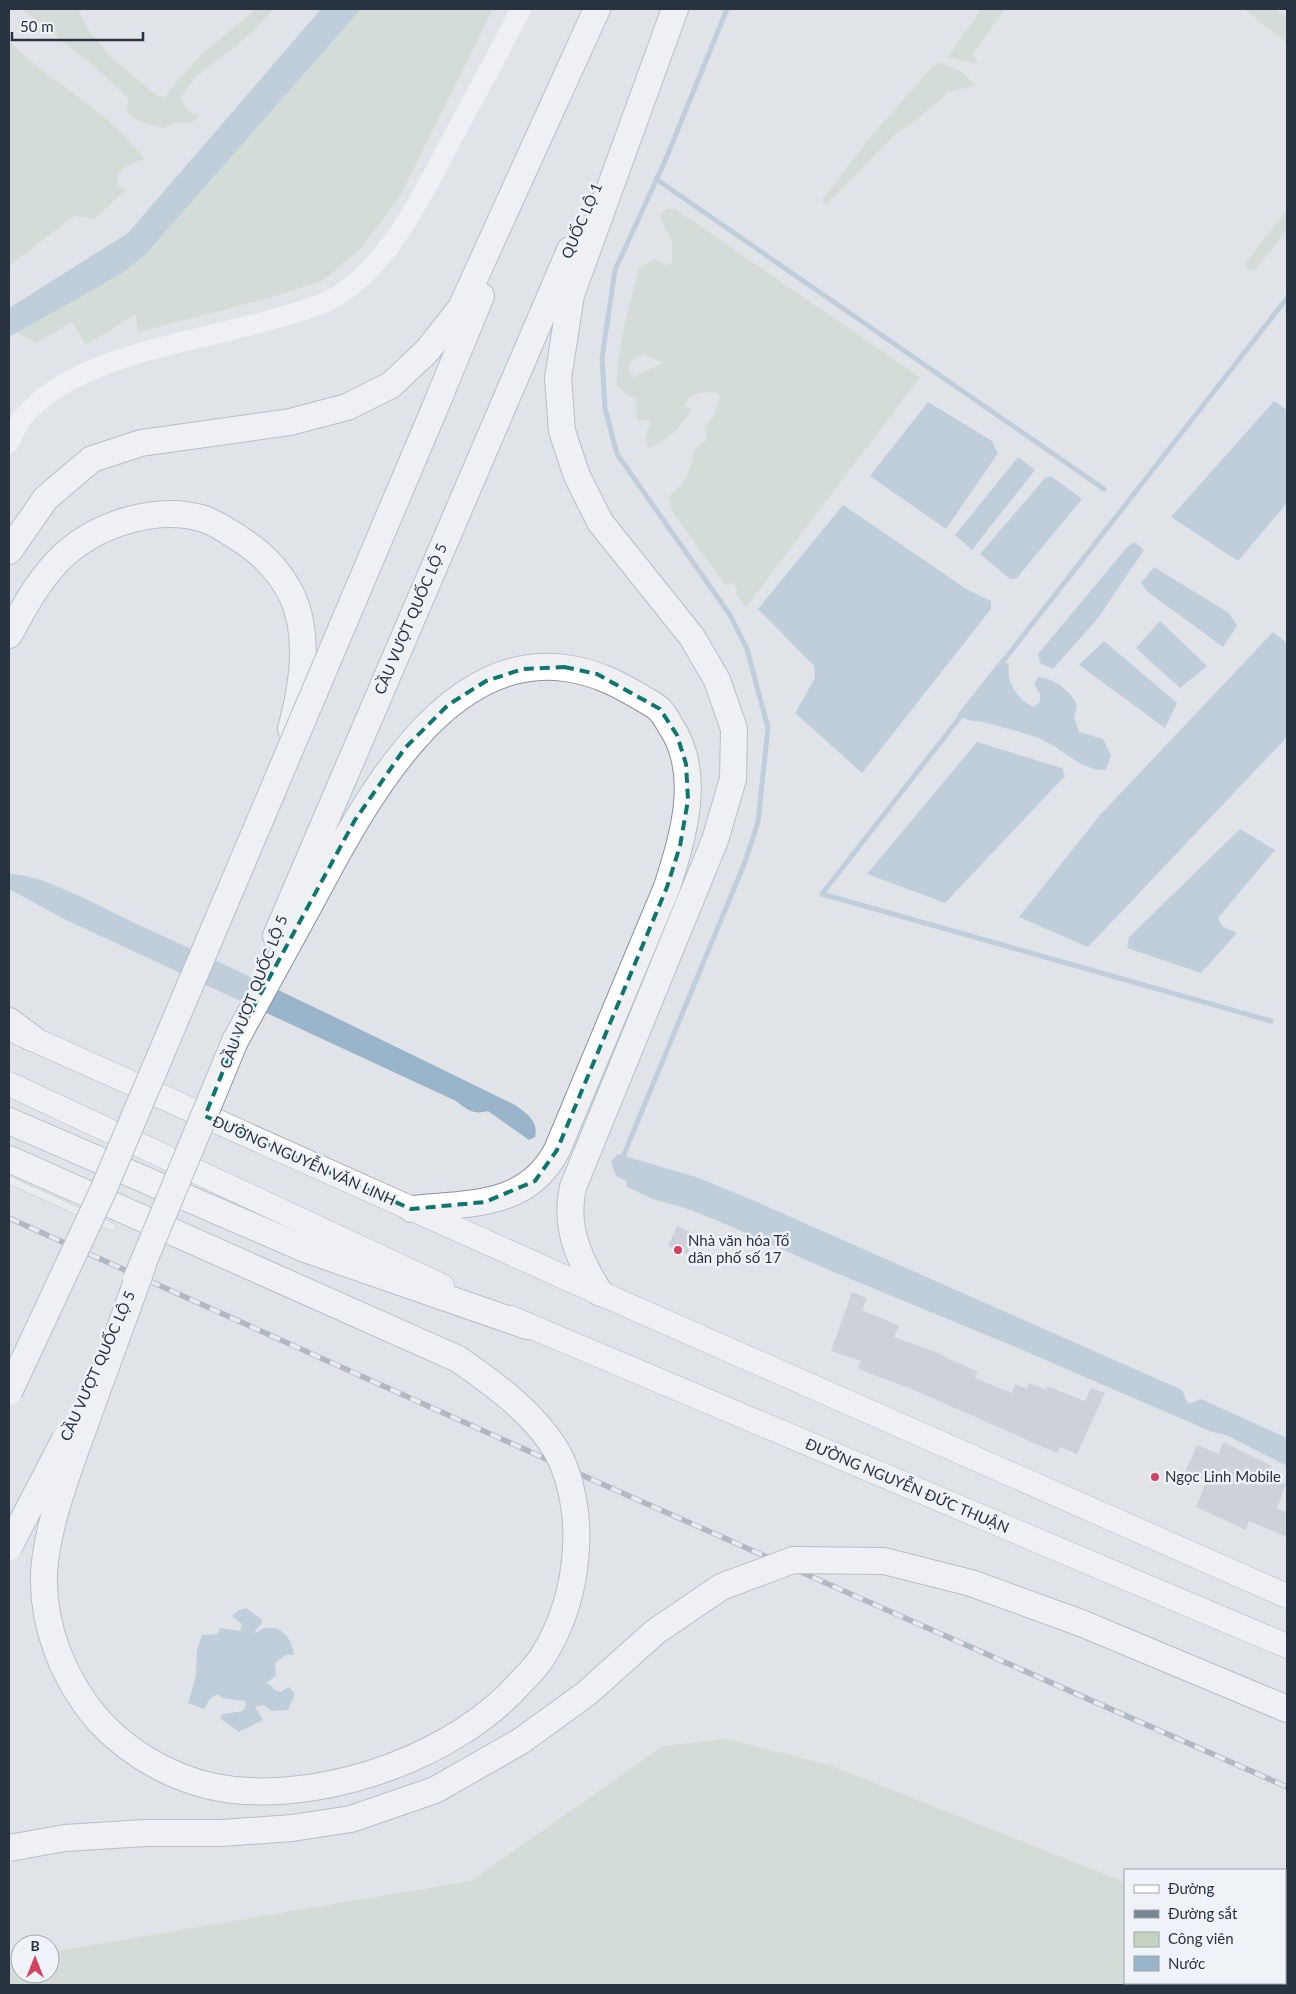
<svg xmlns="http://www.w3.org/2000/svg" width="1296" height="1994" viewBox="0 0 1296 1994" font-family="Lato,sans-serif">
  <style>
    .green { fill: #c6d3c1; fill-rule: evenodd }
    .water { fill: #9ab4ca }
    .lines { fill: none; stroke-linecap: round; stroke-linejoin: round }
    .stream { stroke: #9ab4ca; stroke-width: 5 }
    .building { fill: #b7bdc6 }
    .service-casing { stroke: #a5abb3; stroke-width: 8 }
    .trunk-casing { stroke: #8792a0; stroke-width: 25 }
    .motorway-casing { stroke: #8792a0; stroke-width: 28 }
    .service { stroke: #f3f4f7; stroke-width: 7 }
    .secondary { stroke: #fff; stroke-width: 20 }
    .trunk { stroke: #fff; stroke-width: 24 }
    .motorway { stroke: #fff; stroke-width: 26 }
    .rail-casing { stroke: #798493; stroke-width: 5.5 }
    .rail { stroke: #eff3f7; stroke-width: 4; stroke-dasharray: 11; stroke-linecap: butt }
    .motorway-bridge-casing { stroke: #8792a0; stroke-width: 28; stroke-linecap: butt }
    .motorway-bridge { stroke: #fff; stroke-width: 26 }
    .marked { fill: none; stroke: #0f766e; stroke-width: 4; stroke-dasharray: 10 6; stroke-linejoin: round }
    .poi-dot { fill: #d2415f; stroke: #eff3f7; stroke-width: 2 }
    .labels { text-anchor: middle; stroke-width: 5; stroke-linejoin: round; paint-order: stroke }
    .street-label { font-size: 15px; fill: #283241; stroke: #eff3f7 }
    .poi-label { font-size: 15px; fill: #283241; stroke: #eff3f7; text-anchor: start }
  </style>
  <rect width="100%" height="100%" fill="#e0e4e9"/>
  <path class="green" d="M22 9H78L90 33 112 58 157 96 166 97 171 88 201 55 256 9H273C264 20 254 31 243 40 222 59 193 72 181 98L188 111 199 116 192 123H177L163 128 137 120 127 111 128 98 94 66Z
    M361 9H493L400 196 360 249 322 281 262 300 138 332 136 314 86 345 72 322 36 343 16 332 121 274 146 254Z
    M982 9H1005L973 54 978 64 947 57Z
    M1244 9H1275L1287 18V43Z
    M9 41C51 84 109 110 144 159L124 167 117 175 118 186 127 189 94 219 74 216 9 266Z
    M941 62 962 72 975 86 947 93 926 112 893 137 826 205 822 200 868 140 931 68Z
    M666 209H675L920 377 747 606 744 605 736 593 737 589 734 583 725 585 672 511 669 496C683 487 694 468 693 451L707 439 705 426 715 415 720 397 717 393C702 392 691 392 684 406L692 409C681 426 668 442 648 448 645 440 645 433 650 426L649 420 637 421 636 398 628 396 617 385C617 346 629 307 639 269L655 259 666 265 672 263V242L659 216ZM645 355 663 363 633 377 629 371 630 363 638 356Z
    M1287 209V230L1255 270 1248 271 1245 264Z
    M726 1739 829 1765 1125 1882V1983H1285V1945L1287 1946V1985H9V1962L20 1959V1974H50V1952L471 1881 663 1746Z"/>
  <path class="water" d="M321 9H361L146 254 121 274 9 337V308L128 233Z
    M1274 401 1287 410V503L1238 561 1171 517Z
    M928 402 992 441 998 453 946 529 870 476Z
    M1018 457 1035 470 972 550 955 535Z
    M1051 476 1082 499 1016 579H1010L980 554 1045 478Z
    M843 505 968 590 991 601V609L862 773 795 713 815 678 814 666 758 609Z
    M1135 542 1144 550 1098 618 1053 669 1040 663 1038 654 1128 546Z
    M1154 567 1229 613 1237 626 1223 647 1148 592 1141 583Z
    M1160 621 1207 666 1180 688 1136 648Z
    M1273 632 1287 643V737L1088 947 1019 917 1100 815Z
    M1104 641 1177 703 1165 728 1079 665Z
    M1002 658 1009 665C1006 682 1018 700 1033 707L1040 702V694L1034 684 1038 677C1051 677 1068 689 1075 701 1078 706 1076 711 1074 717L1079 732 1103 739 1111 755 1106 770C1080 771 1062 747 1038 738 1020 732 1000 726 982 722 972 720 966 721 957 715Z
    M977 742 1062 768 1065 776 945 903 867 874Z
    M1240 829 1275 850 1218 918 1222 926 1237 933 1201 973 1127 948 1129 937Z
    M10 874C43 874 107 910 139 925 266 983 391 1044 515 1105 527 1113 539 1122 535 1137L529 1140 488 1111C474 1115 467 1110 456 1101L64 919 9 889Z
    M618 1154 699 1178 757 1202 1182 1390 1188 1404 1201 1399 1287 1438V1466L1226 1435 1212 1432 1013 1346 824 1268 730 1226 691 1210 653 1199 627 1187 626 1181 616 1176 611 1162Z
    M246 1608 261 1619 262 1622 254 1633C258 1632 261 1629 265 1628 282 1624 293 1640 294 1655H286L275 1663 276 1675 267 1683 273 1687V1689L280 1692 289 1687 295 1694 288 1710 271 1711 264 1705 255 1707 263 1720 239 1732 220 1718 223 1714 243 1711 246 1705 245 1701 222 1698 218 1694 211 1698 204 1709 188 1703 196 1676 197 1649 202 1635 218 1634 220 1628 240 1631 242 1624 232 1616 239 1610Z"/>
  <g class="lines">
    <path class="stream" d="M656 179 1104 489
      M1001 664 1287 298
      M964 712 822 894 1271 1021
      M622 1159 745 862 758 822 768 728 747 649 730 615 617 454 605 408 602 358 615 270 665 161 727 9"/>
  </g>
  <path class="building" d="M677 1226 695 1234 687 1254 668 1246Z
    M852 1292 867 1298 862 1310 899 1326 894 1337 933 1351 978 1372 975 1378 999 1388 1012 1393 1015 1384 1027 1389 1029 1383 1046 1390 1047 1386 1085 1401 1091 1388 1105 1393 1077 1454 1060 1447 1057 1453 907 1387 868 1373 858 1368 861 1361 831 1351Z
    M1223 1442 1272 1466 1267 1477 1286 1484 1277 1508 1287 1513V1537L1249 1521 1246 1530 1196 1507 1206 1483 1184 1475 1197 1445 1219 1454Z"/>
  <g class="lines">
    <defs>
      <path id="service" d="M9 1180 86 1215
        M96 1220 112 1227"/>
      <path id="trunk" d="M15 1031 600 1293 1287 1596
        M9 1084 442 1286
        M511 1318 1287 1646"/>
      <path id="motorway" d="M434 410 481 296
        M9 551 46 498 92 459 141 443 290 422 347 407 391 385 427 351 461 308 597 9
        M9 635C25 606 40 577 65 554 100 523 158 505 204 519 218 524 231 533 243 541 264 555 282 574 293 598 310 637 302 689 291 729
        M276 936 570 250
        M9 1021 32 1038
        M235 1041C260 996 285 950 310 904 359 813 440 651 565 668 598 672 624 687 652 704 661 709 665 716 670 725 703 773 683 837 667 887L557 1150C527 1208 469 1203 411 1209
        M9 1121 305 1249 527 1326
        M9 1159 458 1359
        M600 1293C579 1260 564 1227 573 1187L715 840 733 779 734 729 717 680 692 637 600 522 577 476 562 431 558 378 571 295 675 9
        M1081 1623 1287 1709"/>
    </defs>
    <use href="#service" class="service-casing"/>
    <use href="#trunk" class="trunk-casing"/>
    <use href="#motorway" class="motorway-casing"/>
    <use href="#service" class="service"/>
    <path class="secondary" d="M9 443C12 436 15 429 19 423 66 355 203 341 277 318 299 312 321 306 340 294 395 260 431 177 461 122 481 85 502 47 521 9"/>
    <use href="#trunk" class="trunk"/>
    <use href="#motorway" class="motorway"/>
    <defs>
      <path id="rail" d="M9 1218 593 1480 1287 1787"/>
    </defs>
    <use href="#rail" class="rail-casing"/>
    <use href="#rail" class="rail"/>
    <defs>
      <path id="motorway-bridge" d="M143 1265C124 1318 104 1371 85 1424 69 1469 47 1524 44 1573 42 1626 64 1681 99 1721 133 1758 184 1785 234 1790 331 1800 457 1755 521 1682 529 1674 537 1666 543 1656 563 1624 574 1586 576 1548 578 1517 572 1477 556 1450 533 1412 494 1384 458 1359
        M136 1280 235 1041
        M9 1392 102 1193 434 410
        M9 1547 65 1439
        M9 1848 65 1838 145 1833H222L292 1828 351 1819 435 1790 521 1741 587 1693 655 1632 721 1587 793 1560 884 1561 971 1583 1081 1623"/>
    </defs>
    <use href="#motorway-bridge" class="motorway-bridge-casing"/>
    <use href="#motorway-bridge" class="motorway-bridge"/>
  </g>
  <path d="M0 0H1296V1994H0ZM564 667 597 674 660 709 677 735 686 764 688 800 680 846 667 887 557 1150 535 1181 485 1202 411 1209 205 1116 235 1041 355 820 405 748 448 705 486 681 523 669Z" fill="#e0e4e9" fill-opacity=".55" fill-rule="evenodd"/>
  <path class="marked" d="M564 667 597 674 660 709 677 735 686 764 688 800 680 846 667 887 557 1150 535 1181 485 1202 411 1209 205 1116 235 1041 355 820 405 748 448 705 486 681 523 669Z"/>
  <g class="poi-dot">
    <circle cx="678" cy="1250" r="5"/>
    <circle cx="1155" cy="1477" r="5"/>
  </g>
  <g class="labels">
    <g class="street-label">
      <text transform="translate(582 221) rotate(-67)" y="5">QUỐC LỘ 1</text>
      <text transform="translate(411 619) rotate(-67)" y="5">CẦU VƯỢT QUỐC LỘ 5</text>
      <text transform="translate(254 992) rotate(-69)" y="5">CẦU VƯỢT QUỐC LỘ 5</text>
      <text transform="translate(304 1161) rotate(24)" y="5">ĐƯỜNG NGUYỄN VĂN LINH</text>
      <text transform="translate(98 1366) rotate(-66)" y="5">CẦU VƯỢT QUỐC LỘ 5</text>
      <text transform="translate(907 1486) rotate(23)" y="5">ĐƯỜNG NGUYỄN ĐỨC THUẬN</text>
    </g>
    <g class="poi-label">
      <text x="688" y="1246">Nhà văn hóa Tổ<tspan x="688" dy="17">dân phố số 17</tspan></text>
      <text x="1165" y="1482">Ngọc Linh Mobile</text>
    </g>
  </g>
  <rect width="1296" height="1994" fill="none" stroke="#283241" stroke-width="20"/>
  <rect x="1124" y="1869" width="162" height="115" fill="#eff3f7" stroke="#9fa6ae"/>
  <rect x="1134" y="1885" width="25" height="8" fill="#ffffff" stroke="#9fa6ae"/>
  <text x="1168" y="1894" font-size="15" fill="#283241">Đường</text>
  <rect x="1134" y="1910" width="25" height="8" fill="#798493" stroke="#9fa6ae"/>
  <text x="1168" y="1919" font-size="15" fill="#283241">Đường sắt</text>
  <rect x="1134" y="1932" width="25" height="15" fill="#c6d3c1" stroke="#9fa6ae"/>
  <text x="1168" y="1944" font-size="15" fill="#283241">Công viên</text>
  <rect x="1134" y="1956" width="25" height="15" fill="#9ab4ca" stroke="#9fa6ae"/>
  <text x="1168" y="1969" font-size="15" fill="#283241">Nước</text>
  <g transform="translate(35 1959)"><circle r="24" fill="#eff3f7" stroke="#9fa6ae"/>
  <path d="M0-4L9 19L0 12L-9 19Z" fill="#d2415f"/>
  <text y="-8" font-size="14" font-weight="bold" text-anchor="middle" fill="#283241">B</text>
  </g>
  <path d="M12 32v8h131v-8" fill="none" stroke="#283241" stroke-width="2.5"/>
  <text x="20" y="32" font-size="15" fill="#283241" stroke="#eff3f7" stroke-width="4" paint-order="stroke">50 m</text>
</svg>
